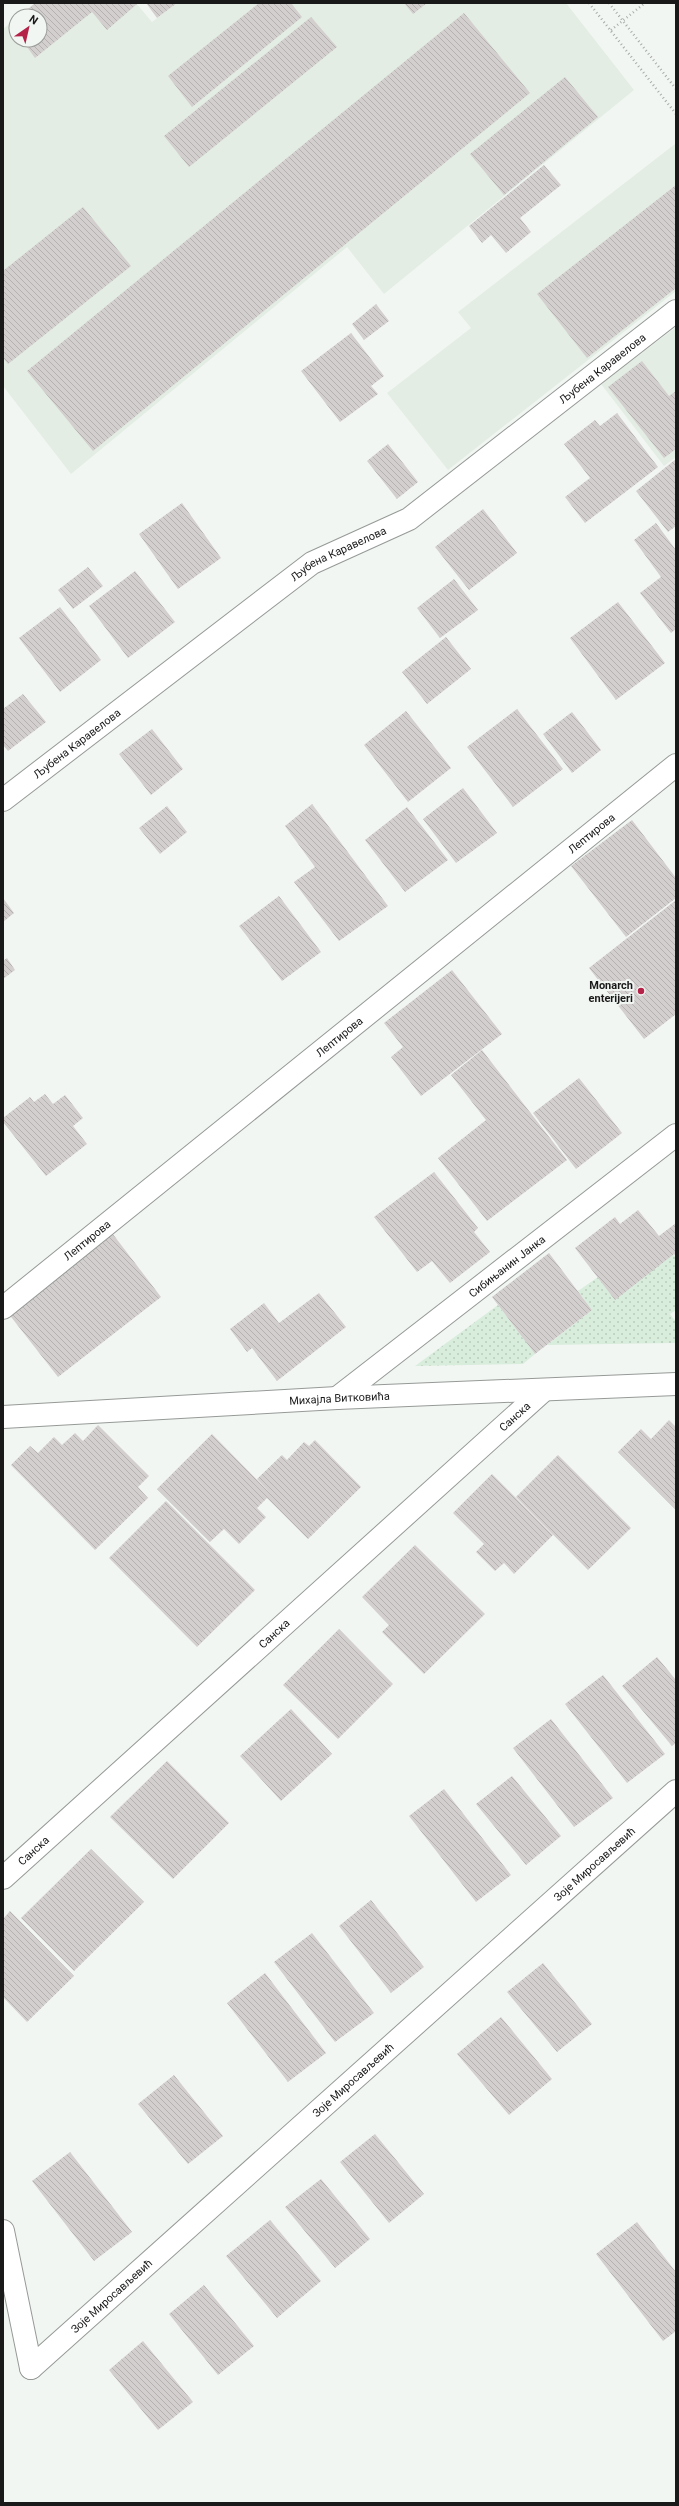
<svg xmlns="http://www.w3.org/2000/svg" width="679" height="2506" viewBox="0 0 679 2506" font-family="Roboto,sans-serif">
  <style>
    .built { fill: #e3ede4 }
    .grass { fill: url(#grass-dots) }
    .building { fill: url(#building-back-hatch) }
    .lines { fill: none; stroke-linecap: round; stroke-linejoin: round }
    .street-casing { stroke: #969a97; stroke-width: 24 }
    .path { stroke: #a7aaa8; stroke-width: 2.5; stroke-dasharray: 1 3; stroke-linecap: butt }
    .street { stroke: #fff; stroke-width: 22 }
    .poi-dot { fill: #b42248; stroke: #f2f6f3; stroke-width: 1.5 }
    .labels { text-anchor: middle; stroke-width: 4; stroke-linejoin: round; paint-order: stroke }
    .street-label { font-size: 11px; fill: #181918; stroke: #f2f6f3 }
    .poi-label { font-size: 11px; font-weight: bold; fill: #181918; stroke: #f2f6f3; text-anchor: end }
  </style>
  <defs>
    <pattern id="grass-dots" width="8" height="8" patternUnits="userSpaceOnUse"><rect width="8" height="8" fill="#d9eddc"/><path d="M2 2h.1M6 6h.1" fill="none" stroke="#bacbbc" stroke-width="1.8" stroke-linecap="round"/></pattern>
    <pattern id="building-back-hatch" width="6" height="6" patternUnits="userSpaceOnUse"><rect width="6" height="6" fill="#d4cfcf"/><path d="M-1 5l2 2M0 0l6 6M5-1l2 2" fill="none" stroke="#b5b1b1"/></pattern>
  </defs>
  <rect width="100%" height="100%" fill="#f2f6f3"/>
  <path class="built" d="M35 3H136L152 22 177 3H566L634 90 384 294 347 247 71 474 3 386V29L16 19V40H40V16H20Z
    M675 144 676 291 448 470 387 393 471 328 458 312Z
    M676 327V457L664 466 601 384Z"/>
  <path class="grass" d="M673 1254 676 1258V1310L670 1314 676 1322V1343L547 1345 592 1310 578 1291 598 1277Z
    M498 1305 535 1354 523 1364 415 1366Z"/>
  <path class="building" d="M35 3H136L137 4 107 30 92 12 35 58 22 40H40V16H20Z
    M146 3H177L157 18Z
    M259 3H291L302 17 192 107 168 76Z
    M404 3H427L413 14Z
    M464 13 530 93 93 451 27 371Z
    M311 17 337 47 189 167 164 136Z
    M565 77 598 117 504 195 470 154Z
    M544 165 561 185 520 218 531 232 506 253 491 235 482 243 469 226Z
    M676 185V288L587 358 537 294Z
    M83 207 131 266 8 364 3 358V271Z
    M376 304 389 321 364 340 352 324Z
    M351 333 384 376 371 386 378 394 340 422 301 371Z
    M642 361 669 396 676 391V449L664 458 608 387Z
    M617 413 658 467 585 523 565 497 590 478 564 444 595 420 600 426Z
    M388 444 418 482 397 499 367 461Z
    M676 459V526L668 532 636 491Z
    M182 503 221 558 178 589 139 534Z
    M483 509 517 553 469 590 435 547Z
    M656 523 676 550V629L671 633 640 593 661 577 634 540Z
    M88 567 103 586 73 609 58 590Z
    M135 571 175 622 128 658 89 606Z
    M454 579 478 610 440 638 417 608Z
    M618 602 665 663 616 700 570 638Z
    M60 607 101 660 60 692 19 638Z
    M446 637 471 669 427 704 402 672Z
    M23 694 46 722 8 751 3 745V709Z
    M517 709 563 769 513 807 467 747Z
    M406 711 451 768 408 802 364 745Z
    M572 712 601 750 572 773 543 734Z
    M152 729 183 769 151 795 119 754Z
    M463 788 497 833 456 863 423 819Z
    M312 804 388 906 339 941 294 882 315 867 285 826Z
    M167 806 187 832 160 854 139 828Z
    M407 807 448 860 405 892 365 840Z
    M632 820 676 878V898L626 937 571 866Z
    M279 896 321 952 282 981 239 926Z
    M3 898 14 913 3 922Z
    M676 900V1014L644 1039 589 968Z
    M7 958 15 970 3 979V961Z
    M452 970 502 1034 421 1096 391 1057 403 1047 384 1023Z
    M482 1050 567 1160 487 1221 438 1158 486 1120 451 1075Z
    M579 1078 622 1133 576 1169 533 1113Z
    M45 1094 53 1104 65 1095 83 1118 73 1126 87 1144 46 1176 3 1122V1118L30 1097 34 1102Z
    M434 1172 478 1228 474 1232 490 1252 450 1283 432 1261 417 1272 374 1217Z
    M638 1210 659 1236 676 1223V1257L674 1254 615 1300 575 1248 615 1217 620 1224Z
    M112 1233 161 1297 58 1377 8 1313Z
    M549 1253 592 1310 535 1354 492 1297Z
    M319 1293 346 1327 277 1381 252 1348 247 1352 230 1329 264 1303 279 1323Z
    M669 1420 676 1427V1510L618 1452 641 1429 651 1439Z
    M98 1425 149 1476 138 1487 148 1498 95 1550 11 1465 30 1446 38 1453 54 1437 62 1445 75 1433 83 1441Z
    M212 1434 272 1495 257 1479 282 1455 287 1460 304 1442 309 1446 315 1440 361 1487 308 1539 267 1498 257 1508 266 1517 239 1544 224 1529 210 1542 157 1489Z
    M558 1455 631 1528 588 1570 516 1497Z
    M492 1474 553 1535 514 1574 504 1563 495 1571 476 1552 484 1544 453 1513Z
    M166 1501 255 1590 197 1647 109 1558Z
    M415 1545 485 1614 424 1674 382 1632 389 1625 362 1597Z
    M339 1629 393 1684 338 1739 283 1685Z
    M657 1657 676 1680V1743L672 1746 622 1686Z
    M603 1675 665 1754 627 1783 565 1704Z
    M291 1709 332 1754 281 1801 240 1756Z
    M551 1719 613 1798 574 1827 513 1748Z
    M167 1761 229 1823 173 1879 110 1817Z
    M512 1776 561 1836 526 1865 476 1804Z
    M444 1789 511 1875 476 1902 409 1816Z
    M91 1849 144 1902 74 1971 21 1918Z
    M371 1900 424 1967 391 1993 339 1926Z
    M10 1911 74 1976 27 2022 3 1997V1919Z
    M312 1933 374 2013 335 2042 274 1962Z
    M543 1963 592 2024 557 2052 507 1992Z
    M265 1973 326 2053 288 2082 227 2003Z
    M501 2017 552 2079 509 2115 457 2054Z
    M174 2075 223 2136 188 2164 138 2104Z
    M375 2134 424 2194 389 2223 340 2162Z
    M70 2152 132 2232 94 2261 32 2181Z
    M321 2179 370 2239 335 2268 285 2207Z
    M270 2220 321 2281 277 2318 226 2256Z
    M637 2222 676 2272V2331L663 2341 596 2254Z
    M204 2285 254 2346 218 2375 169 2314Z
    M143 2341 193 2402 158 2430 109 2370Z"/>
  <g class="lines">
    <defs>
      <g id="street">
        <path id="s1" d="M3 800 312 563 409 519 676 311"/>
        <path id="s2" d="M3 1308 676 765"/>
        <path id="s3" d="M337 1398 676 1135"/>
        <path id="s4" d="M3 1417 337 1398 676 1384"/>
        <path id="s5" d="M3 1878 544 1390"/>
        <path d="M3 2231 31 2368"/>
        <path id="s6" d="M31 2368 676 1791"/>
      </g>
    </defs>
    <use href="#street" class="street-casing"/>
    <path class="path" d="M589 3 676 114
      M609 3 676 89
      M611 30 645 3"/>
    <use href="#street" class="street"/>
  </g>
  <circle class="poi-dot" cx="641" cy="991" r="4"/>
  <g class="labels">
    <g class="street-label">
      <text dy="4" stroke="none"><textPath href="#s1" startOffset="741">Љубена Каравелова</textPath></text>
      <text dy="4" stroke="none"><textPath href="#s1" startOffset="417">Љубена Каравелова</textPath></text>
      <text dy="4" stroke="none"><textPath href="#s1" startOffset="93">Љубена Каравелова</textPath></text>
      <text dy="4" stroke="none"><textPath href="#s2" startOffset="756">Лептирова</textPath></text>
      <text dy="4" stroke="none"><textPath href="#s2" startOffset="432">Лептирова</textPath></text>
      <text dy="4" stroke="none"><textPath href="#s2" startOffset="108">Лептирова</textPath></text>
      <text dy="4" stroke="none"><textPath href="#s3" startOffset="215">Сибињанин Јанка</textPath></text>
      <text dy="4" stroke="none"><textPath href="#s4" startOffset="337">Михајла Витковића</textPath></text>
      <text dy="4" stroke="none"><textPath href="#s5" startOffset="689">Санска</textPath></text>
      <text dy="4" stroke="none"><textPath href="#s5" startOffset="365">Санска</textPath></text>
      <text dy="4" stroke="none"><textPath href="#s5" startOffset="41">Санска</textPath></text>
      <text dy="4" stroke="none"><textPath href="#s6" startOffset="756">Зоје Миросављевић</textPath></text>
      <text dy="4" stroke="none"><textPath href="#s6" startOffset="432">Зоје Миросављевић</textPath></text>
      <text dy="4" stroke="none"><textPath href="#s6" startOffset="108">Зоје Миросављевић</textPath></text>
    </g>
    <g class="poi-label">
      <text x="633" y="989">Monarch<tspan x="633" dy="13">enterijeri</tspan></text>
    </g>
  </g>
  <rect width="679" height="2506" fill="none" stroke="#181918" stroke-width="8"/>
  <g transform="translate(28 28) rotate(34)"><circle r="19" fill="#f2f6f3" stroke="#9b9e9b"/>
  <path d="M0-3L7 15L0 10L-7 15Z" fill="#b42248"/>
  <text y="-6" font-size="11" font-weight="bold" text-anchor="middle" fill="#181918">N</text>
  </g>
</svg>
